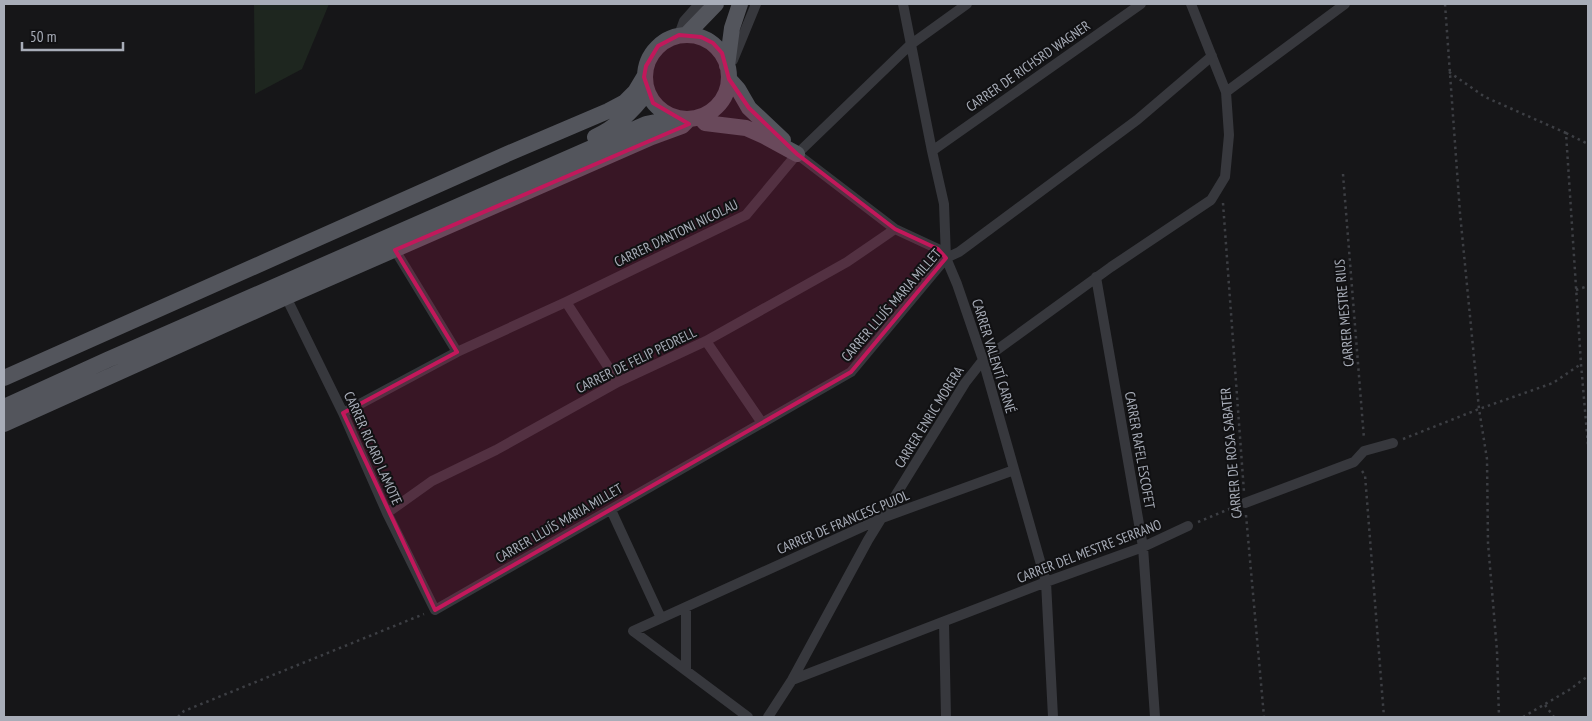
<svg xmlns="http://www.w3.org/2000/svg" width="1592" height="721" viewBox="0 0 1592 721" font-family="'PT Sans Narrow',sans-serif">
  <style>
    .green { fill: #1e261f }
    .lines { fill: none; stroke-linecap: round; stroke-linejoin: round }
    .path { stroke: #3d3f44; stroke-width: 2.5; stroke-dasharray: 2.5 4; stroke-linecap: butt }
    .minor { stroke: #37383d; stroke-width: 10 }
    .primary { stroke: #53555c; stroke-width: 16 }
    .marked { fill: #c2185b; fill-opacity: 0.2; stroke: #c2185b; stroke-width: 4; stroke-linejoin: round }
    .labels { text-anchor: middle; stroke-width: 4; stroke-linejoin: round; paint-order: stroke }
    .street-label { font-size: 14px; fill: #a8adb8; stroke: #111113 }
  </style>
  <rect width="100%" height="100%" fill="#161618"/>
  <path class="green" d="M254 4H329L302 69 255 94Z"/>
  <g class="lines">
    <path class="path" d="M1445 4 1460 213 1479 409 1487 459 1488 543 1497 651 1499 717
      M1449 72 1485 97 1566 133 1581 364 1588 445
      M1566 133 1588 144
      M1343 174 1364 439
      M1223 203 1244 492
      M1576 290 1588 286
      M1403 439 1479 409 1553 383 1581 364
      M1362 471 1365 475 1384 717
      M1246 515 1264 717
      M1198 522 1234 507
      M1545 705 1554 717
      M178 717 184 711 424 614
      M1523 717 1569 690 1588 676"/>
    <path class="minor" d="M903 4 932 151 944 204 946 258 957 284 983 360 1046 582 1053 717
      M679 35 684 21 699 4
      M733 60 756 4
      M1226 92 1345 4
      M932 151 1141 4
      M797 154 895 229 938 249 946 258
      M395 250 457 352
      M1096 277 1143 547 1155 717
      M286 297 343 413 387 513 435 610 851 372 946 258 959 252 1137 120 1212 56
      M566 302 618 382
      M706 341 762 423
      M343 413 457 352 566 302 746 215 797 154 910 45 967 4
      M1245 503 1354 462 1364 451 1393 443
      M611 510 661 618
      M387 513 432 481 496 450 618 382 706 341 847 262 895 229
      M944 622 946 717
      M686 670V607
      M792 680 1046 582 1143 547 1188 526
      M748 717 633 631 882 518 1014 470
      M768 717 792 680 868 540 965 383 983 360 1111 267 1211 200 1225 177 1229 135 1226 92 1191 4"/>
    <path class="primary" d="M687 34 716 4
      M645 77a42 42 0 1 1 84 0a42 42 0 1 1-84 0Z
      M727 66 732 28 740 4
      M729 79 738 89 749 108 783 140
      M700 117 705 123 746 128 764 136 797 154
      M595 137C617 127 633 111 647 92
      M4 378 507 154 608 111 625 102 635 92 644 77
      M4 407 107 360 646 124 675 118
      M4 424 286 297 652 137 682 126 689 119"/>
  </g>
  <path class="marked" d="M679 35 701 37 713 43 722 53 729 79 749 108 797 154 895 229 938 249 946 258 851 372 435 610 343 413 457 352 395 250 689 124 653 103 644 77 646 66 658 46Z"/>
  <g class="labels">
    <g class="street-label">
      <text transform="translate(1028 66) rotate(-35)" y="5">CARRER DE RICHSRD WAGNER</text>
      <text transform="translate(676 233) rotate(-26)" y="5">CARRER D'ANTONI NICOLAU</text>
      <text transform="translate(891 305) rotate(-49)" y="5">CARRER LLUÍS MARIA MILLET</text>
      <text transform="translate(1344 313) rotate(-95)" y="5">CARRER MESTRE RIUS</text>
      <text transform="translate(994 356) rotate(73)" y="5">CARRER VALENTÍ CARNÉ</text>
      <text transform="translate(636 360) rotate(-26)" y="5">CARRER DE FELIP PEDRELL</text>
      <text transform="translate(929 417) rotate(-58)" y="5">CARRER ENRIC MORERA</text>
      <text transform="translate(373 448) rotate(66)" y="5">CARRER RICARD LAMOTE</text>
      <text transform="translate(1140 450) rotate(80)" y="5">CARRER RAFEL ESCOFET</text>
      <text transform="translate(1231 453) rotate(-95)" y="5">CARRER DE ROSA SABATER</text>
      <text transform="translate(843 522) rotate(-23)" y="5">CARRER DE FRANCESC PUJOL</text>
      <text transform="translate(559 523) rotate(-30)" y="5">CARRER LLUÍS MARIA MILLET</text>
      <text transform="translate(1089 551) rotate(-21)" y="5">CARRER DEL MESTRE SERRANO</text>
    </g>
  </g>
  <rect width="1592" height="721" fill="none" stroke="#a8adb8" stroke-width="10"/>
  <path d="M22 42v8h101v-8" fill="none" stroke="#a8adb8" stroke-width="2.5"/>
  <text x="30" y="42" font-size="15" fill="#a8adb8" stroke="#111113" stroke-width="4" paint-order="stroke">50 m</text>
</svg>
